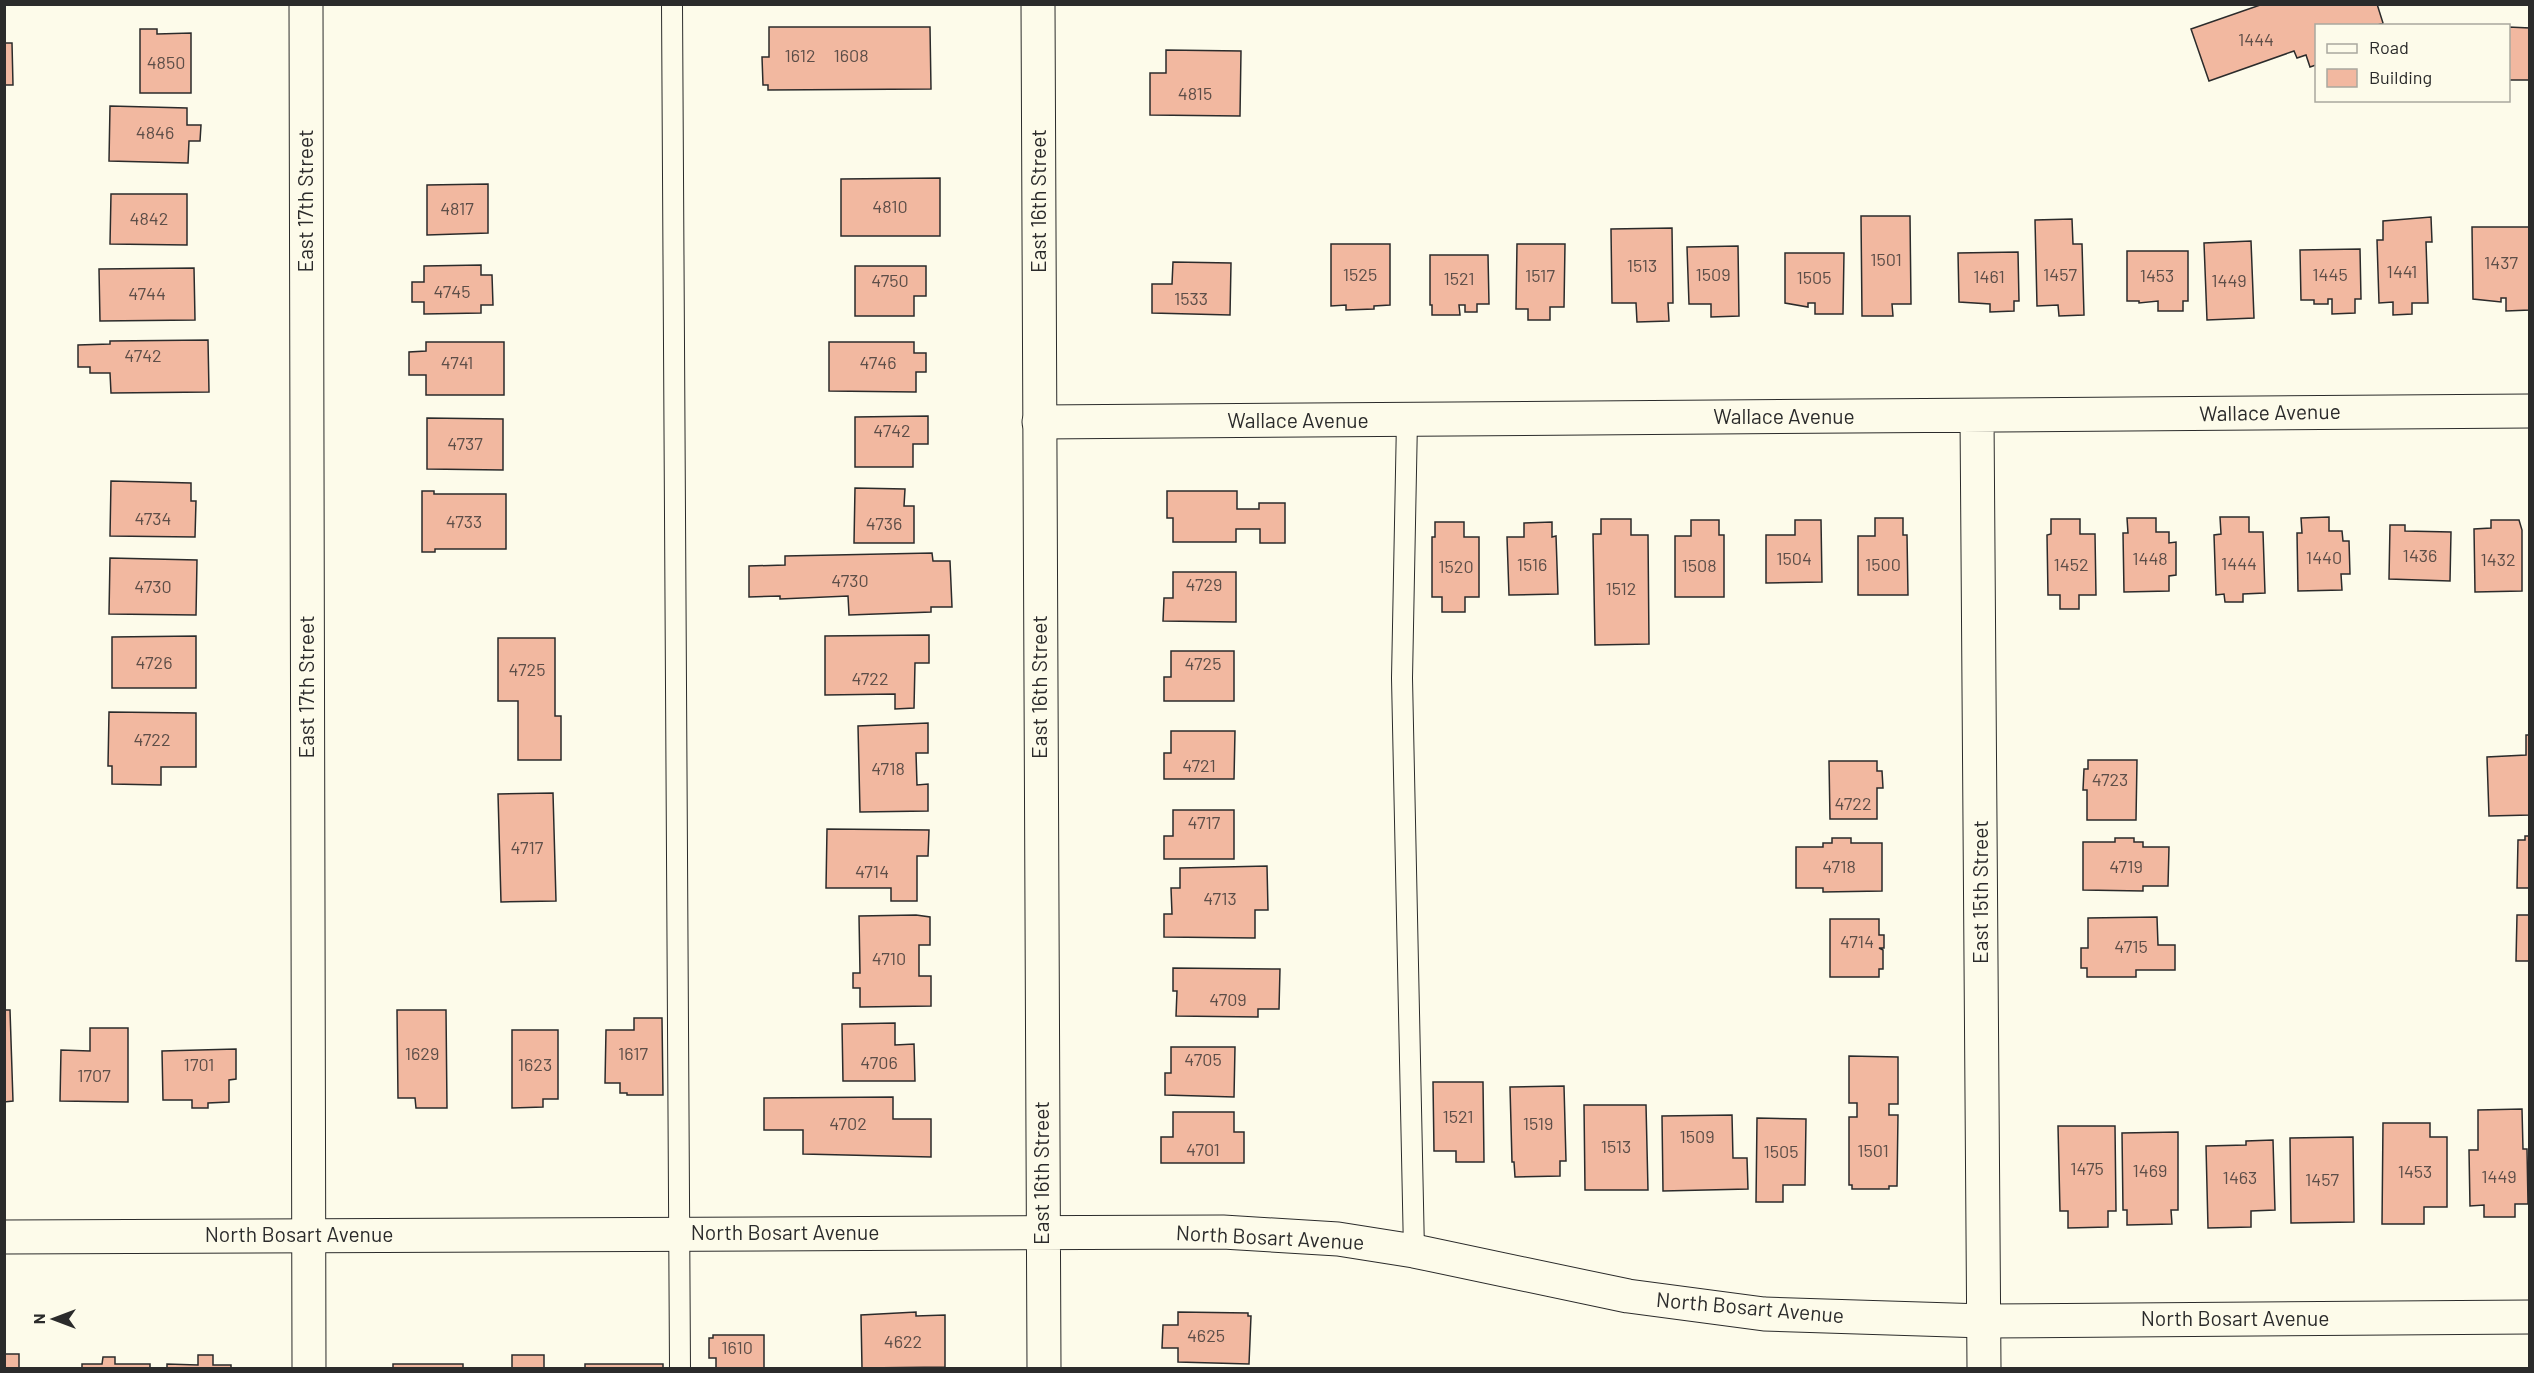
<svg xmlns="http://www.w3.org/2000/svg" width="2534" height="1373" viewBox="0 0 2534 1373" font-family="Barlow,sans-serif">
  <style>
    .building { fill: #f2b8a0; stroke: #2b2b2b; stroke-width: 1.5 }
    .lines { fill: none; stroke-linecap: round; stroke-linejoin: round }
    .lane-casing { stroke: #2b2b2b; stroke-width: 22 }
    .street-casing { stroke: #2b2b2b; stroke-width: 35 }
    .secondary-casing { stroke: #2b2b2b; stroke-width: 35 }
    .lane { stroke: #fdfbea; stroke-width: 20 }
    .street { stroke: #fdfbea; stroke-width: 33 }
    .secondary { stroke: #fdfbea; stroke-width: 33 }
    .labels { text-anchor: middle; stroke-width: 4.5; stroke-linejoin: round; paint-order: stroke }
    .number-label { font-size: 18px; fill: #5d4e48 }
    .street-label { font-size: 21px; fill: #2b2b2b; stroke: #fdfbea }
  </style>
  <rect width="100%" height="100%" fill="#fdfbea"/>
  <path class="building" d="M2263 4H2377L2383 23 2375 26H2316V65L2310 67 2306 55 2297 58 2294 51 2209 81 2191 29Z
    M769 27H930L931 89 768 90V85H763L762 57H769Z
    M2508 27 2530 28V80H2508Z
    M140 29H157V34L191 33V93H140Z
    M4 43H12L13 85H4Z
    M1166 50 1241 51 1240 116 1150 115V73H1166Z
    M110 106 187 108V125H201L200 141H189L188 163 109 161Z
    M940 178V236H841V179Z
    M488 184V233L427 235V185Z
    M111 194H187V245L110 244Z
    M1861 216H1910L1911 304H1892L1893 316H1862Z
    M2431 217 2432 242H2426L2428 303H2412V314L2393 315V302L2379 303 2377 240H2383V221Z
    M2072 219 2073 244H2082L2084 315 2059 316 2058 305 2037 306 2035 220Z
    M2472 227H2530V310L2506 311V298H2501V302L2473 299Z
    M1672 228 1673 303H1668L1669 321 1637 322 1636 303H1612L1611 229Z
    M2251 241 2254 318 2207 320 2204 243Z
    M1331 244H1390V305L1374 306V309L1346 310V305L1331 306Z
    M1517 244H1565L1564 307H1550V320H1528V309H1516Z
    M1738 246 1739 316 1711 317V304H1689L1687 247Z
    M2360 249 2361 299H2355V313L2332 314V299H2328V304H2314V300H2301L2300 250Z
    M2127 251H2188V301H2183V311H2158V301L2139 303V301H2127Z
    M2018 252 2019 301H2014V311L1990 312V304L1959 302 1958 253Z
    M1785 253H1844L1843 314H1815V303H1808V307L1785 303Z
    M1430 255H1488L1489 304H1477V312H1465V305H1459L1460 315H1432V305H1430Z
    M1173 262 1231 263 1230 315 1152 313V284H1172Z
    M481 265V275H492L493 305H481V313L424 314V302H412V282H424V266Z
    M855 266H926V296H914V316H855Z
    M194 268 195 320 100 321 99 269Z
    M208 340 209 392 111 393 110 373H90V367H78V345L110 344V341Z
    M426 342H504V395H426V375H409V352L426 351Z
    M829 342H914V353H926V372H916V392L829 391Z
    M928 416V444H913V467H855V417Z
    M427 418 503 419V470L427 469Z
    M111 481 191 483V501H196L195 537 110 536Z
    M855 488 905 489 904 506H914V543H854Z
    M422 491H434V494H506V549H435V552H422Z
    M1167 491H1237V509H1259V503H1285V543H1260V529H1236V542H1173V518H1167Z
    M2220 517H2249V532H2263L2265 593 2243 594V602H2225L2224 594 2216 595 2214 535 2221 534Z
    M2329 517V531H2342L2343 541H2349L2350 574H2341L2342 590 2298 591 2297 533H2302L2301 518Z
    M1875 518H1903V535H1907L1908 595H1858V536H1875Z
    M2127 518H2156V532H2169V543L2176 542V575L2169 576V591L2124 592 2123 533H2128Z
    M1601 519H1631V535H1648L1649 644 1595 645 1593 534H1601Z
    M2051 519H2080V534H2095L2096 595H2079V609H2060V595H2048L2047 535 2051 534Z
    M1691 520H1719V535H1724V597H1675V536H1691Z
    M1795 520H1821L1822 582 1766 583V535H1795Z
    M2491 520H2519L2522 530V591L2475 592 2474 529 2491 528Z
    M1435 522H1464V537H1479V597H1465V612H1442V597H1432V537H1435Z
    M1552 522V537L1556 536 1558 594 1509 595 1507 537H1524V523Z
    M2390 525H2405V531L2451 532 2450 581 2389 579Z
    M932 553 933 561H950L952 607H931V612L849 615 848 596 780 599V596L749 597V566L785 565V556Z
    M110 558 197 560 196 615 109 614Z
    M1173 572H1236V622L1163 621 1164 598H1173Z
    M929 635V663H915L914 708 895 709V694L825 695V636Z
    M196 636V688H112V637Z
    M498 638H555V716H561V760H518V701H498Z
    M1171 651H1234V701H1164V677H1171Z
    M109 712 196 713V767H161V785L112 784V766H108Z
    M928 723V753H916L917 785 928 784V811L860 812 858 726Z
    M1171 731H1235L1234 779H1164V753H1171Z
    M2526 735H2530V815L2489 816 2487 757 2526 755Z
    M2088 760H2137L2136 820H2087V790H2083L2084 769H2088Z
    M1829 761H1877V771H1882L1883 788H1877V819H1830Z
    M553 793 556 901 501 902 498 794Z
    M1173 810H1234V859H1164V836H1173Z
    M827 829 929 830 928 856H917V901H891V888H826Z
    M2525 836H2530V888H2517L2518 840H2525Z
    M1832 838H1851V843H1882V891L1823 892V888H1796V847H1823V843H1832Z
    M2115 838H2134V842H2143V847H2169L2168 886H2143V891L2083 890V842H2115Z
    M1267 866 1268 910H1255V938L1164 937V914H1172L1171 888H1180V868Z
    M916 915 930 917V945H919V976H931V1006L860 1007V988H853V973H860L859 916Z
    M2517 915H2530V961H2516Z
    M2157 917 2158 945H2175V970H2136V977H2087V968H2081V948H2088V918Z
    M1830 919H1879V935H1884V948H1879L1883 950V969H1879V977H1830Z
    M1173 968 1280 969 1279 1009H1258V1017L1176 1016 1177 991H1173Z
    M4 1010H10L13 1101 4 1102Z
    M397 1010H446L447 1108H416L415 1098H398Z
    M634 1018H662L663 1095H627V1093H620V1083H605L606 1030H634Z
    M895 1023V1045L914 1044 915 1081H843L842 1024Z
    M90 1028H128V1102L60 1101 61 1050 90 1051Z
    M512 1030H558V1099H543V1107L512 1108Z
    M1171 1047H1235L1234 1097 1165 1095V1073H1171Z
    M236 1049V1079L229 1080V1102L208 1103V1108H192V1100H163L162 1051Z
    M1849 1056 1898 1057V1104H1889V1115H1898L1897 1186H1889V1189H1852V1185H1849V1117H1857V1103H1849Z
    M1433 1082H1483L1484 1162H1456V1151H1434Z
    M1564 1086 1566 1161H1560V1176L1515 1177 1514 1162H1512L1510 1087Z
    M893 1097V1119H931V1157L803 1154V1130H764V1098Z
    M1584 1105H1646L1648 1190H1585Z
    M2522 1109 2523 1149H2527L2528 1204H2515V1217H2484V1205L2470 1206 2469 1150H2478V1110Z
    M1173 1112H1234V1132H1244V1163H1161V1137H1173Z
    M1732 1115 1733 1158H1747L1748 1189 1663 1191 1662 1116Z
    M1757 1118 1806 1119 1805 1185H1783V1202H1756Z
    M2383 1123H2430V1137H2447V1207H2424V1224H2382Z
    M2058 1126H2115L2116 1211H2108V1227L2068 1228V1211H2060Z
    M2178 1132V1210H2171L2172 1224 2127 1225V1210H2123L2122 1133Z
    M2353 1137 2354 1222 2291 1223 2290 1138Z
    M2273 1140 2275 1210 2251 1211V1227L2208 1228 2206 1146 2246 1145V1141Z
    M916 1312V1316L945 1315V1367L862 1368 861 1315Z
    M1178 1312 1248 1313V1316H1251L1249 1364 1178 1362V1348H1162L1163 1325H1178Z
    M713 1335H764V1368H716V1358H709V1338H713Z
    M4 1354H19V1368H4Z
    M198 1355H213V1365H231V1368H167V1364L198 1365Z
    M512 1355H544V1368H512Z
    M103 1357H115V1364H150V1368H82V1364H102Z
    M393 1364H463V1368H393Z
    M585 1364H663V1368H585Z"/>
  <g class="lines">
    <defs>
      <path id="lane" d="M672 4 680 1368
        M1407 420 1402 678 1414 1251"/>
      <path id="street" d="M306 4 309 1368
        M1977 416 1984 1368
        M1039 422 2530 411"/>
      <path id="secondary" d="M1038 4 1044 1368
        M4 1237 1223 1232 1338 1239 1414 1251 1628 1296 1764 1314 1984 1321 2530 1317"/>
    </defs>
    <use href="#lane" class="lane-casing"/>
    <use href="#street" class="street-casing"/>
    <use href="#secondary" class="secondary-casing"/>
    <use href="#lane" class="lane"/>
    <use href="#street" class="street"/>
    <use href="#secondary" class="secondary"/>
  </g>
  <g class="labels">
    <g class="number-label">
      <text x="2256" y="46">1444</text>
      <text x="800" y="62">1612</text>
      <text x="851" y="62">1608</text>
      <text x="166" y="69">4850</text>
      <text x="1195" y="100">4815</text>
      <text x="155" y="139">4846</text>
      <text x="890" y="213">4810</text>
      <text x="457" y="215">4817</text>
      <text x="149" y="225">4842</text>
      <text x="1886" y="266">1501</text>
      <text x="2501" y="269">1437</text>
      <text x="1642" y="272">1513</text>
      <text x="2402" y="278">1441</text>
      <text x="1360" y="281">1525</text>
      <text x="1713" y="281">1509</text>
      <text x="2060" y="281">1457</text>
      <text x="2330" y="281">1445</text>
      <text x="1540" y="282">1517</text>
      <text x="2157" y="282">1453</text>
      <text x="1989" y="283">1461</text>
      <text x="1814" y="284">1505</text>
      <text x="1459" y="285">1521</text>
      <text x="890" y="287">4750</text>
      <text x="2229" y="287">1449</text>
      <text x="452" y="298">4745</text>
      <text x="147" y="300">4744</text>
      <text x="1191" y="305">1533</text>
      <text x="143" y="362">4742</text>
      <text x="457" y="369">4741</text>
      <text x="878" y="369">4746</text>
      <text x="892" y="437">4742</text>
      <text x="465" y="450">4737</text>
      <text x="153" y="525">4734</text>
      <text x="464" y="528">4733</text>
      <text x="884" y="530">4736</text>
      <text x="2420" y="562">1436</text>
      <text x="2324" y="564">1440</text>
      <text x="1794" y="565">1504</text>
      <text x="2150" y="565">1448</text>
      <text x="2498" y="566">1432</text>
      <text x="2239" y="570">1444</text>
      <text x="1532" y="571">1516</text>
      <text x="1883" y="571">1500</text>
      <text x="2071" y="571">1452</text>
      <text x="1699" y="572">1508</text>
      <text x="1456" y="573">1520</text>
      <text x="850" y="587">4730</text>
      <text x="1204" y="591">4729</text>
      <text x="153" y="593">4730</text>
      <text x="1621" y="595">1512</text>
      <text x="154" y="669">4726</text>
      <text x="1203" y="670">4725</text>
      <text x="527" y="676">4725</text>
      <text x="870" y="685">4722</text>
      <text x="152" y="746">4722</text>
      <text x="1199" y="772">4721</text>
      <text x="888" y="775">4718</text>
      <text x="2110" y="786">4723</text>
      <text x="1853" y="810">4722</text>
      <text x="1204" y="829">4717</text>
      <text x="527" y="854">4717</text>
      <text x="1839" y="873">4718</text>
      <text x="2126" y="873">4719</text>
      <text x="872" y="878">4714</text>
      <text x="1220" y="905">4713</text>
      <text x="1857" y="948">4714</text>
      <text x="2131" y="953">4715</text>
      <text x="889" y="965">4710</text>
      <text x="1228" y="1006">4709</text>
      <text x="422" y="1060">1629</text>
      <text x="633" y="1060">1617</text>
      <text x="1203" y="1066">4705</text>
      <text x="879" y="1069">4706</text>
      <text x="199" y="1071">1701</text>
      <text x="535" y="1071">1623</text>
      <text x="94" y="1082">1707</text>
      <text x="1458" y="1123">1521</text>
      <text x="848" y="1130">4702</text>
      <text x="1538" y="1130">1519</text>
      <text x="1697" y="1143">1509</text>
      <text x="1616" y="1153">1513</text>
      <text x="1203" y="1156">4701</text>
      <text x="1873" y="1157">1501</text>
      <text x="1781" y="1158">1505</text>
      <text x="2087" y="1175">1475</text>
      <text x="2150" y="1177">1469</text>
      <text x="2415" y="1178">1453</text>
      <text x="2499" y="1183">1449</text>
      <text x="2240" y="1184">1463</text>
      <text x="2322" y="1186">1457</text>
      <text x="1206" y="1342">4625</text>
      <text x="903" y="1348">4622</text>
      <text x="737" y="1354">1610</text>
    </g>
    <g class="street-label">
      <text transform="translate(306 201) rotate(-90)" y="7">East 17th Street</text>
      <text transform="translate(1039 201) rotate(-90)" y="7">East 16th Street</text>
      <text transform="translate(2270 413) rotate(-1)" y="7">Wallace Avenue</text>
      <text x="1784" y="424">Wallace Avenue</text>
      <text x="1298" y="428">Wallace Avenue</text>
      <text transform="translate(307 687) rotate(-90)" y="7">East 17th Street</text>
      <text transform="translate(1040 687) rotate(-90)" y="7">East 16th Street</text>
      <text transform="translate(1981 892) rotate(-90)" y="7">East 15th Street</text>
      <text transform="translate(1042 1173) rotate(-90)" y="7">East 16th Street</text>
      <text x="785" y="1240">North Bosart Avenue</text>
      <text x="299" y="1242">North Bosart Avenue</text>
      <text transform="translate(1270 1238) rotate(3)" y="7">North Bosart Avenue</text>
      <text transform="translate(1750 1308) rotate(5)" y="7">North Bosart Avenue</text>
      <text x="2235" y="1326">North Bosart Avenue</text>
    </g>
  </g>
  <rect width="2534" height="1373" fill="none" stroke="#2b2b2b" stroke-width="12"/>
  <rect x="2315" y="24" width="195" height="78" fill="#fdfbea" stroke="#a9a89e" stroke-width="1.5"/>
  <rect x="2327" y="44" width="30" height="9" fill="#fdfbea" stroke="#a9a89e" stroke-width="1.5"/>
  <text x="2369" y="54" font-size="18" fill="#2b2b2b">Road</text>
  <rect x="2327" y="69" width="30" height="18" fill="#f2b8a0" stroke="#a9a89e" stroke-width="1.5"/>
  <text x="2369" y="84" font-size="18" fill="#2b2b2b">Building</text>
  <g transform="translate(54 1319) rotate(270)" stroke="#fdfbea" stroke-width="4.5" paint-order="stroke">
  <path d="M0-4.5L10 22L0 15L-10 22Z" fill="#2b2b2b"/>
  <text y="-9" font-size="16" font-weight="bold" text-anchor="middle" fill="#2b2b2b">N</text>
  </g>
</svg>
